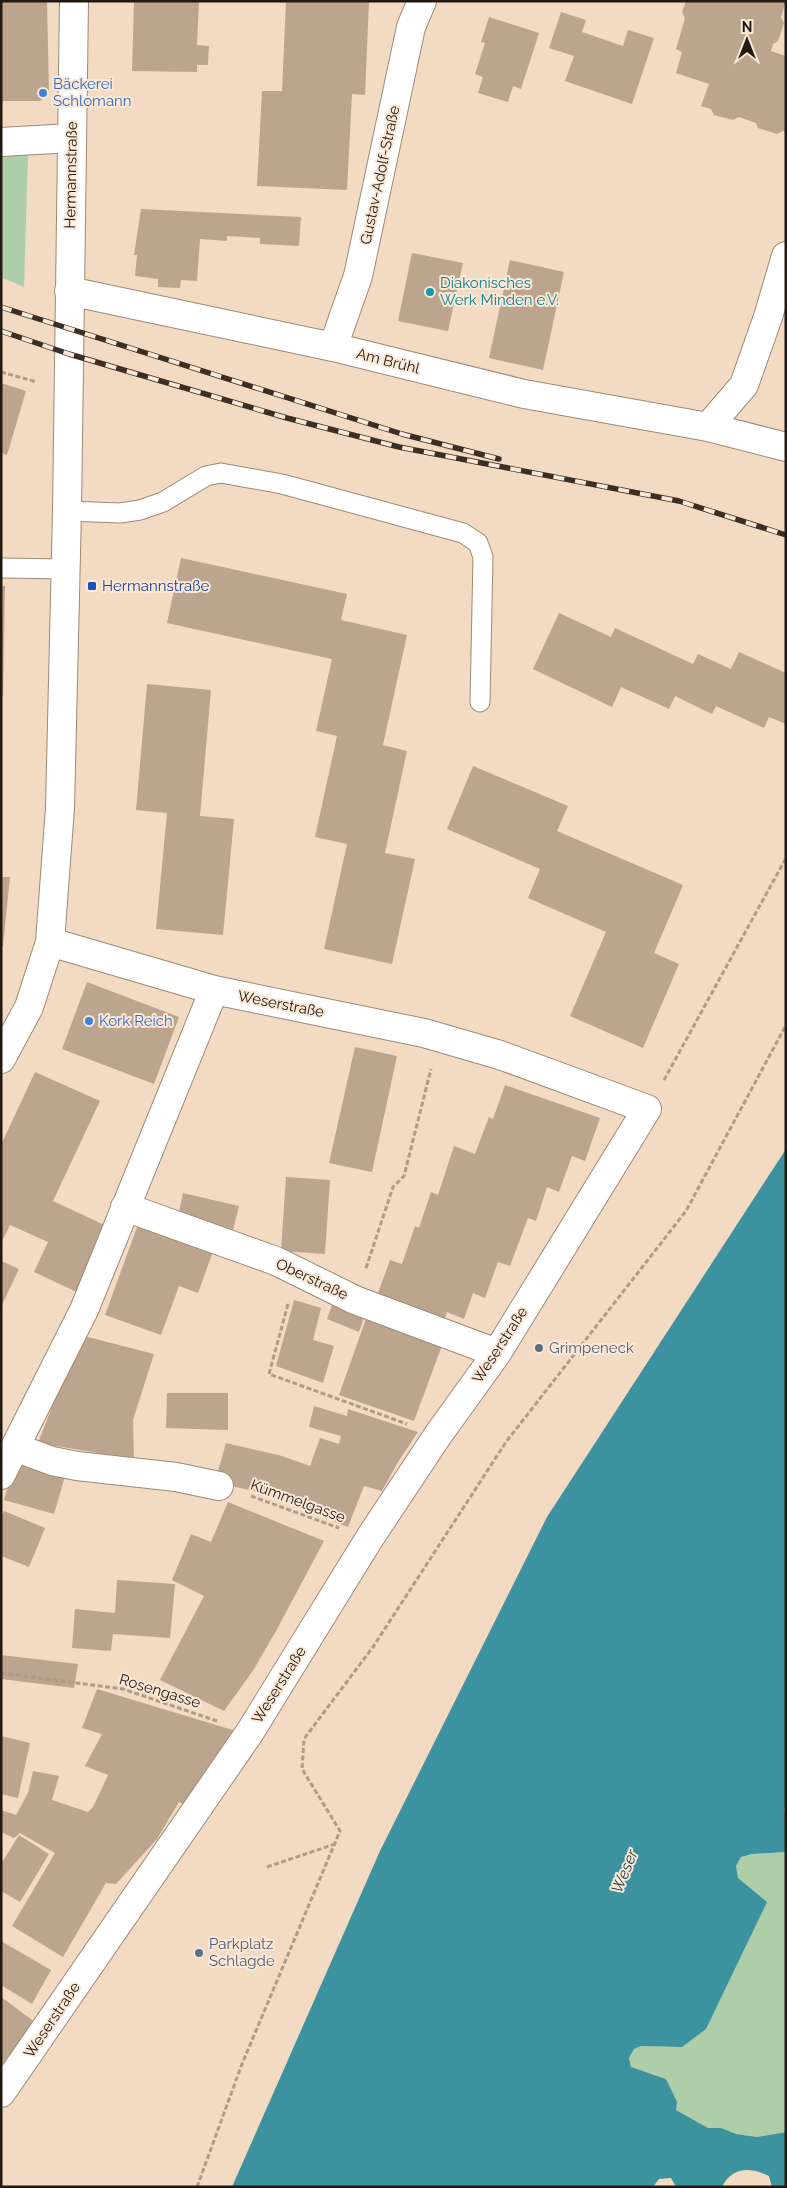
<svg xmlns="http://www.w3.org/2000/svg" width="787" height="2188" viewBox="0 0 787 2188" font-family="Raleway,sans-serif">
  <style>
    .green { fill: #aecea9 }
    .water { fill: #3c929e }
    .building { fill: #bca58f }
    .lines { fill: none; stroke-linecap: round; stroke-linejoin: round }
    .lane-casing { stroke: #9f8974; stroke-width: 21 }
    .street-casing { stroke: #9f8974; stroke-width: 30 }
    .path { stroke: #ae9b89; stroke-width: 3; stroke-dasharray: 5 2.5; stroke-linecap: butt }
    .lane { stroke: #fff; stroke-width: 19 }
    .street { stroke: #fff; stroke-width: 28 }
    .rail-casing { stroke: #3a2f25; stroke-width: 5.5 }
    .rail { stroke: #fbe8d6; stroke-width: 4; stroke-dasharray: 11; stroke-linecap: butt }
    .shop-dot { fill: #3f7fe0; stroke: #fbe8d6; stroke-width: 2 }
    .culture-dot { fill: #0f9aa8; stroke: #fbe8d6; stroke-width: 2 }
    .transit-dot { fill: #1a4fb4; stroke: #fbe8d6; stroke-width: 2 }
    .service-dot { fill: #5c6f8a; stroke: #fbe8d6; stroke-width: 2 }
    .labels { text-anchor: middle; stroke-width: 4; stroke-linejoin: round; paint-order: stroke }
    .shop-label { font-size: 15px; fill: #366cbe; stroke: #fbe8d6; text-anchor: start }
    .street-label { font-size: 15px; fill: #221911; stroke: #fbe8d6 }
    .culture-label { font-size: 15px; fill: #0d838f; stroke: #fbe8d6; text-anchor: start }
    .transit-label { font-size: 15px; fill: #164399; stroke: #fbe8d6; text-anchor: start }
    .service-label { font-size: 15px; fill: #4e5e75; stroke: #fbe8d6; text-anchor: start }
    .water-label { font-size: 16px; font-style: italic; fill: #133b41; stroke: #fbe8d6 }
  </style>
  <rect width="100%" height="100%" fill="#f2dac3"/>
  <path class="green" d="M28 155 24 287 1 277V157Z
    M786 1852V2132L757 2137 736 2134 721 2128H708L676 2110 666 2079 631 2067 629 2058 634 2049 641 2046 682 2047 738 1878 736 1866 741 1857 752 1854Z"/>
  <path class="water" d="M786 1149V1852L752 1854 741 1857 736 1866 738 1878 767 1902 706 2029 682 2047 641 2046 634 2049 629 2058 631 2067 666 2079 677 2102 676 2110 708 2128H721L736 2134 757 2137 786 2132V2187H772L769 2176C751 2167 732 2166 722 2187H676L671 2178 659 2179 653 2187H232L380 1851 547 1517Z"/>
  <path class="building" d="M1 1H47L49 93 40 101H1Z
    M134 1H199L197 45 209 46 208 65H197V72L132 71Z
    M286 1H369L365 95 352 94 347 190 257 186 262 91H282Z
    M686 1H786L781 17 784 23 778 41 773 44 771 51 786 56V132L783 131 777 134 758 128 756 123 739 117 733 120 714 115 711 109 701 106 709 84 676 73 682 52 676 49 685 18 682 12Z
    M561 12 586 20 582 32 623 46 628 30 654 38 632 104 565 81 574 56 549 48Z
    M489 17 539 33 521 89 513 86 508 102 478 93 483 77 475 74 485 43 481 42Z
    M141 209 301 217 299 246 260 244V238L227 236V241L200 239 197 281 181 280 180 288 158 287V279L135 276 137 255H134Z
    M412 253 463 263 448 331 398 321Z
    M510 260 564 272 543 370 489 358Z
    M1 383 26 391 7 455 1 453Z
    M181 558 347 594 341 620 407 635 383 745 407 751 385 853 415 859 392 964 324 949 347 844 315 837 337 736 316 731 332 659 167 623Z
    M1 586H5L3 696H1Z
    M559 613 611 637 615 628 693 664 698 654 731 669 739 652 786 673V724L769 717 764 728 716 706 712 714 675 696 669 709 621 687 612 707 533 669Z
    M147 684 211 690 200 816 234 819 223 935 156 929 167 813 136 810Z
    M473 766 568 806 557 831 683 885 654 953 679 964 643 1048 570 1016 606 932 528 898 540 869 447 829Z
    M1 877H10L3 946H1Z
    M87 982 179 1017 154 1084 62 1049Z
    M355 1047 397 1056 372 1172 329 1163Z
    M35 1072 100 1101 53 1201 111 1228 81 1294 34 1272 48 1242 10 1225 1 1243V1145Z
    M505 1085 600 1118 585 1161 572 1156 559 1192 547 1187 536 1221 528 1218 510 1266 498 1262 485 1298 473 1293 464 1319 447 1312 441 1328 374 1304 390 1260 402 1264 415 1226 419 1228 431 1192 438 1195 454 1146 475 1154 489 1117 493 1119Z
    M286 1177 330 1180 325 1254 281 1251Z
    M183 1193 239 1206 232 1234 177 1222Z
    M140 1219 215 1246 198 1293 179 1286 161 1335 105 1315Z
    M1 1261 19 1269 1 1307Z
    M294 1300 321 1308 313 1340 334 1346 323 1383 276 1366Z
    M334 1300 366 1312 359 1332 327 1319Z
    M368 1313 444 1340 414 1421 339 1395Z
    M80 1335 154 1354 133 1420 134 1459 38 1443Z
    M167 1393H228V1430L166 1428Z
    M314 1406 347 1416 348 1409 418 1432 398 1462 382 1491 364 1486 348 1527 269 1495 215 1482 226 1443 282 1456 310 1466 320 1438 339 1444 341 1436 309 1427Z
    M16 1459 66 1473 54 1514 4 1500Z
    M228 1502 324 1541 276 1631 254 1669 224 1711 160 1680 204 1596 172 1580 191 1534 211 1542Z
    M4 1511 45 1528 29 1567 1 1556V1518Z
    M117 1580 175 1584 170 1638 113 1634 111 1651 72 1648 75 1609 115 1613Z
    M1 1655 78 1664 74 1688 1 1679Z
    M97 1689 236 1731 194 1809 179 1802 157 1839 116 1884 106 1883 63 1957 12 1926 55 1853 20 1833 14 1838 1 1832V1810L16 1815 28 1793 33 1771 59 1776 52 1800 88 1812 93 1807 108 1775 85 1766 102 1734 82 1728Z
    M1 1736 30 1743 18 1798 1 1794Z
    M19 1835 49 1854 20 1902 1 1891V1864Z
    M1 1941 51 1970 32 2004 1 1985Z
    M1 1997 35 2022 1 2066Z"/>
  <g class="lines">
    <defs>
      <path id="lane" d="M67 511 120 513 140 510 163 502 206 476 221 473 282 484 463 533 478 543 483 557 480 702
        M1 568 66 569"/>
      <path id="street" d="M1 142 72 138
        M69 291 333 347 524 394 708 427 786 447
        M333 347 358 276 411 27 422 1
        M708 427 744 385 768 317 786 256
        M1 1059 29 1007 50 942 60 808 67 511 74 1
        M125 1207 276 1261 355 1300 497 1353
        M17 1448 52 1461 77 1466 176 1477 219 1486
        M1 1475 84 1310 214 990
        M1 2093 250 1732 369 1539 438 1435 497 1353 647 1109 500 1055 424 1033 214 990 50 942"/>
    </defs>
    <use href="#lane" class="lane-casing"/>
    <use href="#street" class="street-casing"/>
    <path class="path" d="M1 372 37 382
      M664 1080 786 858
      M366 1268 393 1187 404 1176 431 1069
      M288 1304 269 1374 407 1424
      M251 1496 339 1528
      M1 1673 123 1689 217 1721
      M784 1809 786 1810
      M267 1867 335 1844
      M197 2187 242 2064 340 1831 302 1769 304 1739 373 1647 506 1442 686 1211 786 1025"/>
    <use href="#lane" class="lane"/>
    <use href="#street" class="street"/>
    <defs>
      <path id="rail" d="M1 307 402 434 499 459
        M1 331 69 354 287 418 399 447 679 501 786 535"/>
    </defs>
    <use href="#rail" class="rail-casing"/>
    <use href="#rail" class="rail"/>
  </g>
  <g class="shop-dot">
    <circle cx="43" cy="93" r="5"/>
    <circle cx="89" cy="1021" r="5"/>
  </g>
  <circle class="culture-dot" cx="430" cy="292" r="5"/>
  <rect class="transit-dot" x="87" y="581" width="10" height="10" rx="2.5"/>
  <g class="service-dot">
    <circle cx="539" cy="1348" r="5"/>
    <circle cx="199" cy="1953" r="5"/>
  </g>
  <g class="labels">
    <g class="shop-label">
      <text x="53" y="89">Bäckerei<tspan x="53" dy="17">Schlomann</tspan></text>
      <text x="99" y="1026">Kork Reich</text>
    </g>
    <g class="street-label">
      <text transform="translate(71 175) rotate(-89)" y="5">Hermannstraße</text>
      <text transform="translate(380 175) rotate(-78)" y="5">Gustav-Adolf-Straße</text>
      <text transform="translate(388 361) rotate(14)" y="5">Am Brühl</text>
      <text transform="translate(281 1004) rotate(11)" y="5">Weserstraße</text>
      <text transform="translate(312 1279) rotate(25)" y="5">Oberstraße</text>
      <text transform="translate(500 1345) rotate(-57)" y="5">Weserstraße</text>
      <text transform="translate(298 1501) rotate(20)" y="5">Kümmelgasse</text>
      <text transform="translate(279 1685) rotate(-58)" y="5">Weserstraße</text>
      <text transform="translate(160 1691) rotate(17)" y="5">Rosengasse</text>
      <text transform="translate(52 2020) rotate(-56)" y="5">Weserstraße</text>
    </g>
    <g class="culture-label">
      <text x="440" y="288">Diakonisches<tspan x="440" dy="17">Werk Minden e.V.</tspan></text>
    </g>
    <g class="transit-label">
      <text x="102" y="591">Hermannstraße</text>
    </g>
    <g class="service-label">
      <text x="549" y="1353">Grimpeneck</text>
      <text x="209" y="1949">Parkplatz<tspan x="209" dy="17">Schlagde</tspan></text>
    </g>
    <g class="water-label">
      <text transform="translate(624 1871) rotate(-68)" y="6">Weser</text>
    </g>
  </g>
  <rect width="787" height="2188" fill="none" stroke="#221911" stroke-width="5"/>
  <g transform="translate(747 40)" stroke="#fbe8d6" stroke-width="4" paint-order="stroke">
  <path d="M0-4L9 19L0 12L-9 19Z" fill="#221911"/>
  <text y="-8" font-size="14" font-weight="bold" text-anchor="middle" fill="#221911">N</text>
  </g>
</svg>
